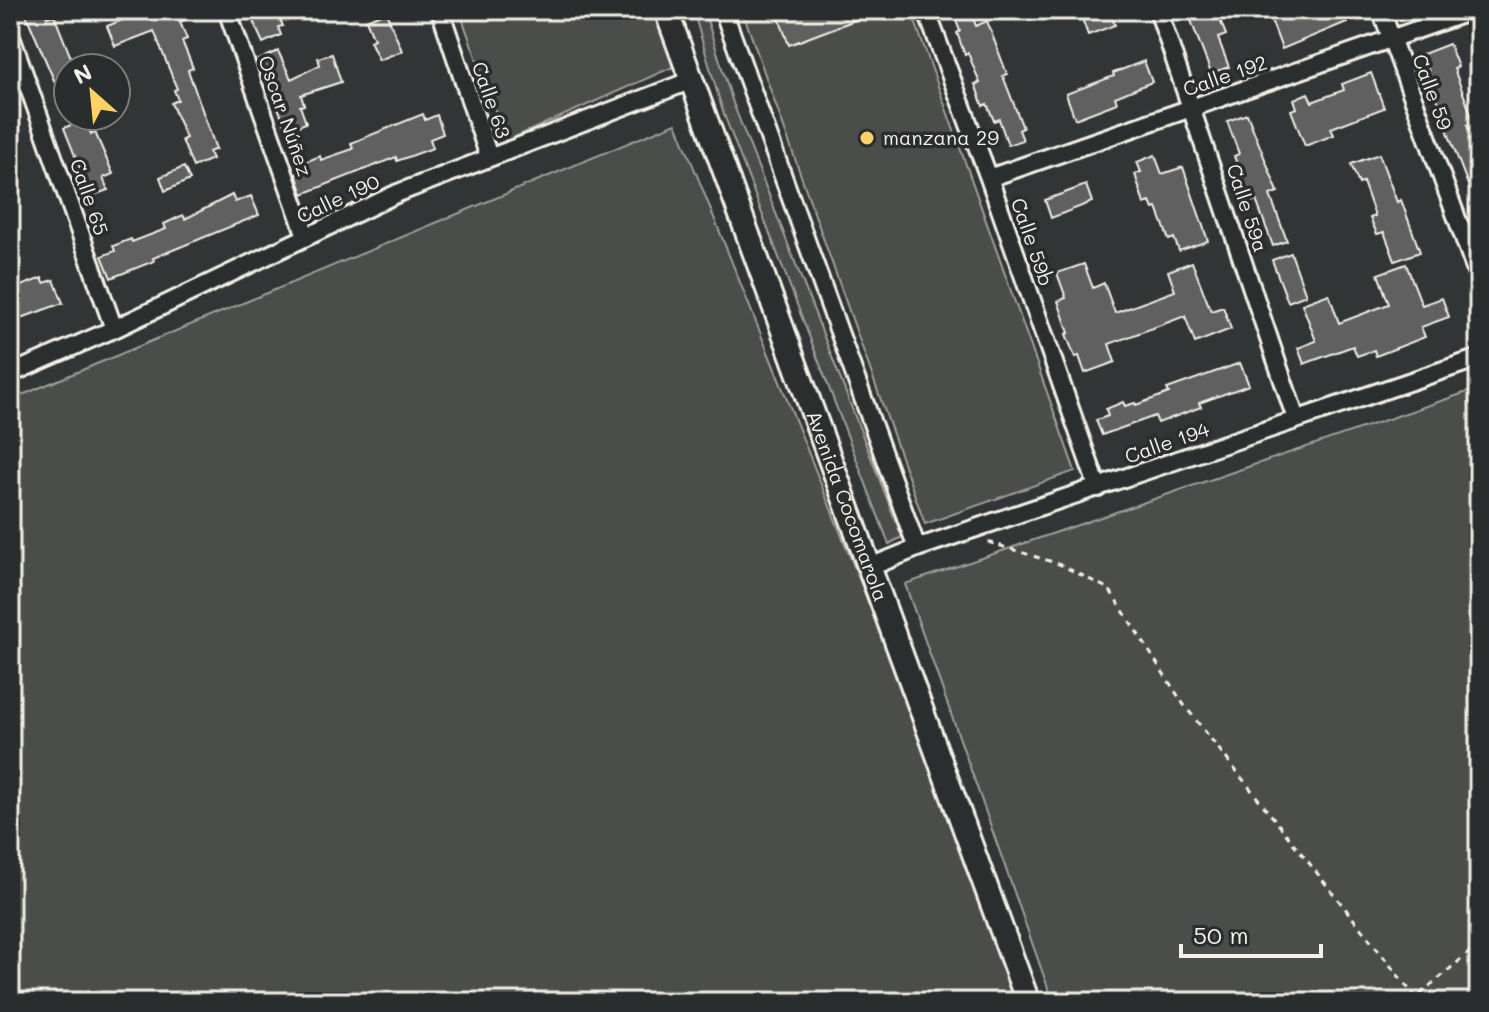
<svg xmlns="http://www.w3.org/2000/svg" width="1489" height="1012" viewBox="0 0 1489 1012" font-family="Mali,sans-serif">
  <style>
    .green { fill: #4b4d4c; stroke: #a09f9a; stroke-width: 2 }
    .building { fill: #5f605f; stroke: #f4f1e8; stroke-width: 2 }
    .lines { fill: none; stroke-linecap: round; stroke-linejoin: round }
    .street-casing { stroke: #f4f1e8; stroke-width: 22 }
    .secondary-casing { stroke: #f4f1e8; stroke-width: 28 }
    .path { stroke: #f4f1e8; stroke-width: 3; stroke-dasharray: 6 6; stroke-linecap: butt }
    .street { stroke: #2a2d2e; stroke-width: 16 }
    .secondary { stroke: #2a2d2e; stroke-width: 22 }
    .poi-dot { fill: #ffd166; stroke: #2a2d2e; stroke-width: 3 }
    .labels { text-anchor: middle; stroke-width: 7; stroke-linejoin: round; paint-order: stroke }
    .street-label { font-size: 20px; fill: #f4f1e8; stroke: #2a2d2e }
    .poi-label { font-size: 20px; fill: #f4f1e8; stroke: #2a2d2e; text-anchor: start }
  </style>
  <rect width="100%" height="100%" fill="#323535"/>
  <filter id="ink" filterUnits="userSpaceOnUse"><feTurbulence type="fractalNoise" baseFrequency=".0125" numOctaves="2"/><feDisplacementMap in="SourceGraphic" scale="16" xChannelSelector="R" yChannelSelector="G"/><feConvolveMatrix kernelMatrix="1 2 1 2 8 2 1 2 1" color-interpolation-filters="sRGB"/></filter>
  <g filter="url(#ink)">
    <path class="green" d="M459 10H655L675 66 506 141Z
      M693 10H704L733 103 902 537 889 544 723 112Z
      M742 10H911L1075 471 925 524Z
      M676 123 1004 940 1026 1002H10V400Z
      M1479 388V1002H1053L905 584Z"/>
    <path class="building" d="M24 10H44L47 17 54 15 75 68H68V113Z
      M148 10H207L180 22 187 39 182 41 193 68 188 70 216 149 209 152 212 159 193 167 182 140 186 138 171 103 178 100 174 90 177 89 154 31 115 46 107 26Z
      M248 10H276L283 26 278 27 281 35 263 43Z
      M776 10H879V11L789 45Z
      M952 10H970L976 26 987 21 1007 74 1003 76 1023 128 1019 130 1023 140 1008 145 999 119 994 121 987 104 983 106 975 84 980 83 968 53 965 55 957 33 960 31Z
      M1079 10H1109L1115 25 1088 35Z
      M1187 10H1216L1226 35 1218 38 1229 67 1211 73Z
      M1289 10H1343L1347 22 1282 49 1270 17Z
      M386 12 402 51 379 60 370 41 374 39 366 20Z
      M1449 44 1458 67 1454 69 1474 122 1467 125 1479 158 1478 211 1450 138 1423 54Z
      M278 51 291 79 320 65 318 58 332 54 341 82 301 95 304 105 300 106 306 123 293 128 291 123 285 125 259 60Z
      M1144 61 1152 82 1115 97 1117 103 1075 119 1066 94 1114 76 1113 73Z
      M1371 73 1384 108 1331 128 1334 135 1305 146 1291 110 1297 108 1294 99 1308 93 1312 102 1344 90 1342 84Z
      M423 114 425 120 437 115 443 134 430 139 433 148 397 161 396 157 303 194 296 174 304 171 302 163 320 156 321 160 353 149 351 143Z
      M1247 114 1278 192 1270 195 1287 241 1273 246 1256 200 1251 202 1234 156 1239 154 1227 121Z
      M84 116 91 134 95 132 113 174 103 178 108 190 91 196 64 128 71 125 70 121Z
      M1379 154 1397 202 1401 200 1420 252 1395 261 1384 232 1377 234 1370 218 1375 216 1363 182 1359 184 1351 164Z
      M1155 155 1162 174 1183 167 1208 241 1179 251 1174 238 1169 240 1157 208 1153 209 1150 202 1144 204 1135 174 1141 172 1137 162Z
      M184 167 190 180 165 191 160 177Z
      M1086 185 1092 202 1051 218 1045 200Z
      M232 195 235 202 251 196 259 215 153 258 154 261 111 278 102 256 115 251 113 246 131 239 132 242 166 229 164 224 183 215 185 219Z
      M1291 253 1306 295 1288 302 1272 260Z
      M1192 262 1211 311 1223 307 1231 329 1195 343 1185 316 1109 344 1115 362 1085 373 1079 356 1075 357 1066 334 1069 333 1058 301 1066 298 1057 273 1084 264 1093 288 1104 283 1115 313 1175 291 1168 271Z
      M1406 264 1422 305 1442 298 1449 317 1421 327 1425 337 1376 356 1374 350 1357 356 1353 346 1304 364 1298 348 1316 341 1302 304 1329 294 1339 323 1389 304 1378 274Z
      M42 278 44 283 54 280 63 303 10 322V290Z
      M1240 363 1249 385 1199 403 1201 407 1158 423 1155 416 1102 435 1096 420 1108 416 1106 409 1123 402 1125 406 1135 403 1136 405 1169 393 1167 389Z"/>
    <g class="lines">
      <defs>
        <path id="street" d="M227 10 306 236
          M440 10 489 157
          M723 10 917 548
          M926 10 989 178 1098 488
          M1158 10 1296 419
          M1381 10 1479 279
          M10 34 114 329
          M989 178 1474 10
          M10 374 114 329 398 193 692 80
          M870 567 917 548 1479 358"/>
        <g id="secondary">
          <path id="s1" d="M666 10 1028 1002"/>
        </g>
      </defs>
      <use href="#street" class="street-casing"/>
      <use href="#secondary" class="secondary-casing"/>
      <path class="path" d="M988 542 1059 564 1109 589 1184 705 1416 998
        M1411 1002 1479 944"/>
      <use href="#street" class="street"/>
      <use href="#secondary" class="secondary"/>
    </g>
  </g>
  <circle class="poi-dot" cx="867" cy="138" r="8"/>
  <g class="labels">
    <g class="street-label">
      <text transform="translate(1225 76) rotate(-19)" y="7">Calle 192</text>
      <text transform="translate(1432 92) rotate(70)" y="7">Calle 59</text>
      <text transform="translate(491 100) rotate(71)" y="7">Calle 63</text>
      <text transform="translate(285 116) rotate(71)" y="7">Oscar Núñez</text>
      <text transform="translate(89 197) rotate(71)" y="7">Calle 65</text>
      <text transform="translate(338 199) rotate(-25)" y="7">Calle 190</text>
      <text transform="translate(1247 208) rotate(72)" y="7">Calle 59a</text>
      <text transform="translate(1032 242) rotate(71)" y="7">Calle 59b</text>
      <text transform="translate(1167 443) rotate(-19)" y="7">Calle 194</text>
      <text dy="7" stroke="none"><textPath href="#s1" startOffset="528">Avenida Cocomarola</textPath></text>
    </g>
    <g class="poi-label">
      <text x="883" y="145">manzana 29</text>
    </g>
  </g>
  <rect width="1489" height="1012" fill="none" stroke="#2a2d2e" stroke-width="40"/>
  <rect x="20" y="20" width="1449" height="972" fill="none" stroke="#f4f1e8" stroke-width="3" filter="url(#ink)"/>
  <g transform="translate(92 92) rotate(333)"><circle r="38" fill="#2a2d2e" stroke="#7b7b78" stroke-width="2"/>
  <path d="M0-6L14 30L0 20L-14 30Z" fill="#ffd166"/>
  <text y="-12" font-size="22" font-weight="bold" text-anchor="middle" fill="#f4f1e8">N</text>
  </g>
  <path d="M1181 944v12h140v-12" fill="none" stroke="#f4f1e8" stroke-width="4"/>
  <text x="1193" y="944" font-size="24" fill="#f4f1e8" stroke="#2a2d2e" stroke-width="6" paint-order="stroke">50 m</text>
</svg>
